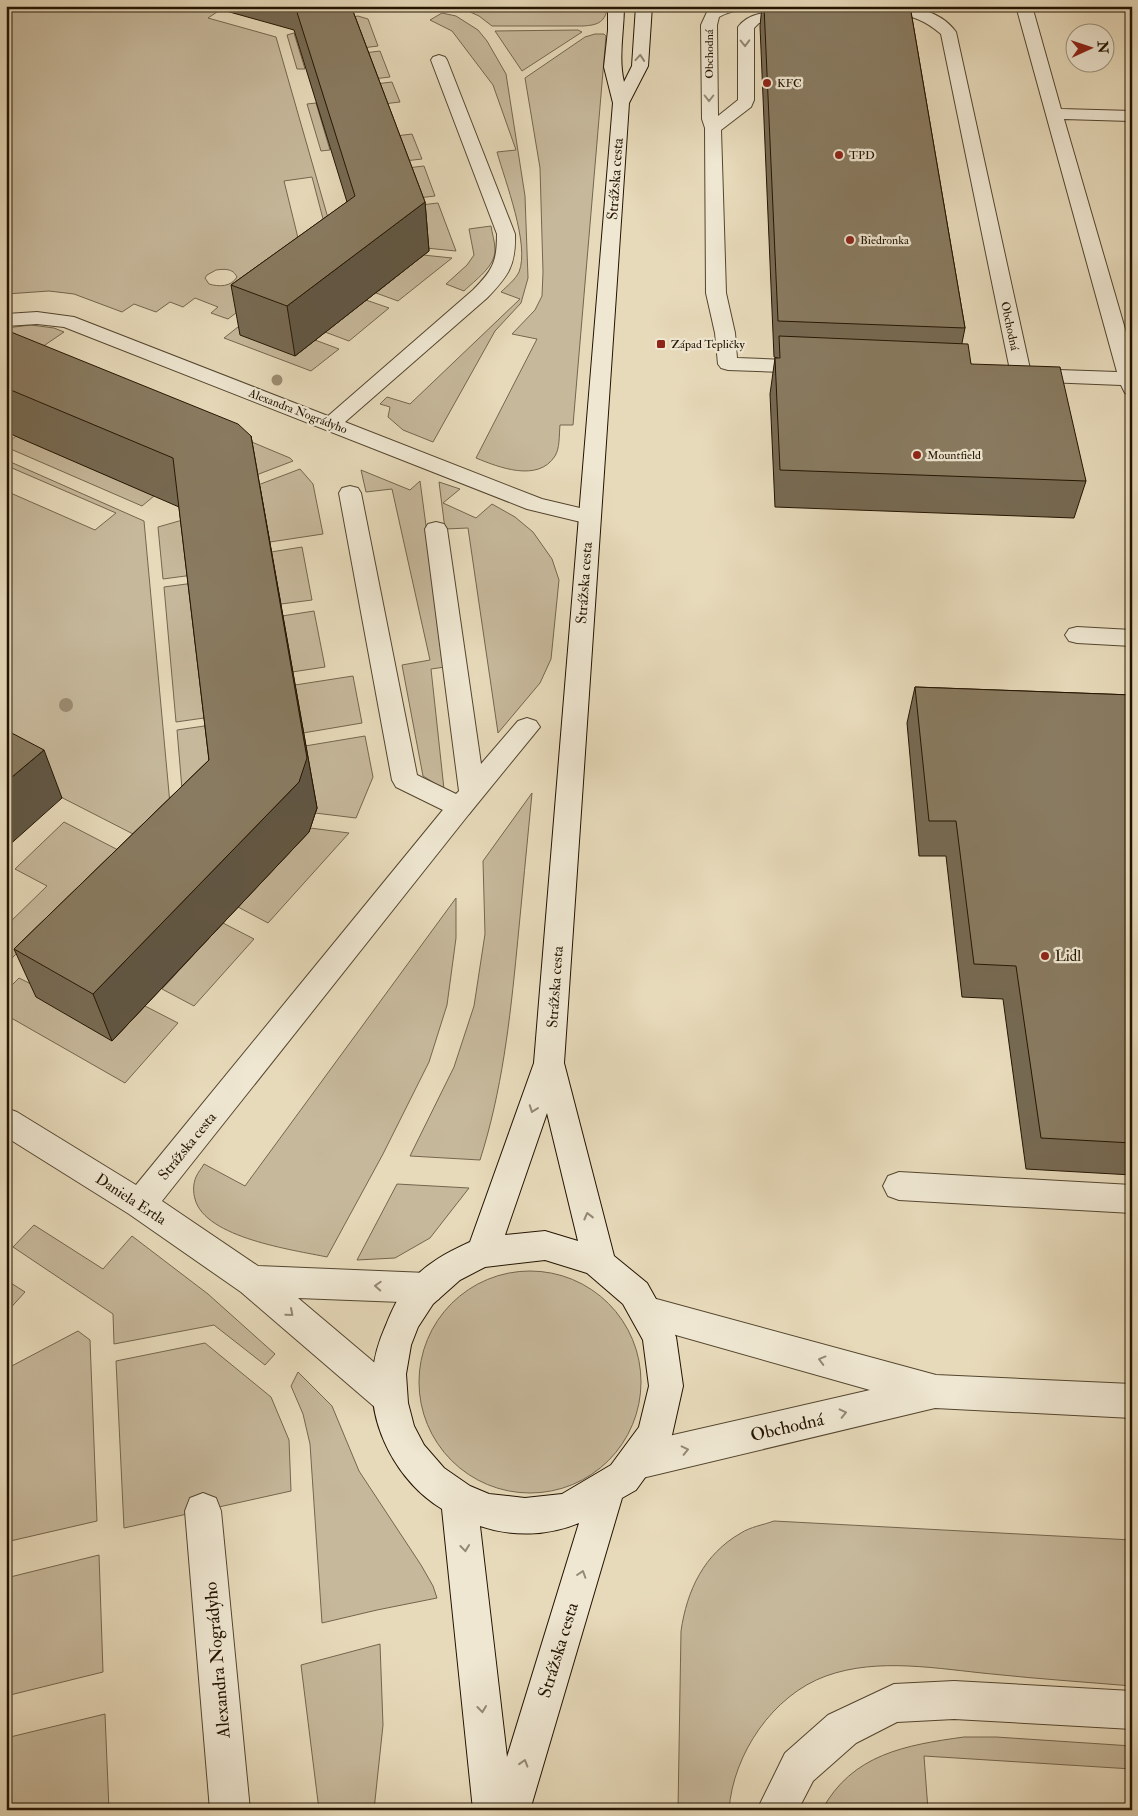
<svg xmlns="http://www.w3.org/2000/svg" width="1138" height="1816" viewBox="0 0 1138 1816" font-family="'IM FELL Double Pica',serif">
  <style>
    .green { fill: #c6b89b; stroke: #74664e; fill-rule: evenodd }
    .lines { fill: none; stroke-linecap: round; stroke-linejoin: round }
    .lane-casing { stroke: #54462f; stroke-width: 2 }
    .street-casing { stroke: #54462f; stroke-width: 2 }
    .secondary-casing { stroke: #231401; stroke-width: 2 }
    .lane { fill: #efe7d2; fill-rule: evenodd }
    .street { fill: #efe7d2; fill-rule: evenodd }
    .secondary { fill: #efe7d2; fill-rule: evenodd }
    .tree { fill: #9b8c72 }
    .wall { fill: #766a53; stroke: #231401 }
    .shaded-wall { fill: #605644; stroke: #231401 }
    .building { fill: #897b61; stroke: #231401 }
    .oneway { stroke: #938874 }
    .poi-dot { fill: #8f2418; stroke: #efe7d2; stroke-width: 2 }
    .labels { text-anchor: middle; stroke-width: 4.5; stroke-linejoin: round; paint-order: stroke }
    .far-street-label { font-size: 12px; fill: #231401; stroke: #efe7d2 }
    .far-poi-label { font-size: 12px; fill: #231401; stroke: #efe7d2; text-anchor: start }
    .street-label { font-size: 15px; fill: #231401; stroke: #efe7d2 }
    .poi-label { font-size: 15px; fill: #231401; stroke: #efe7d2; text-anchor: start }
    .near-street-label { font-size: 18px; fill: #231401; stroke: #efe7d2 }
  </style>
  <rect width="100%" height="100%" fill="#e7daba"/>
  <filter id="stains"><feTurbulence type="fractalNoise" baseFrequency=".004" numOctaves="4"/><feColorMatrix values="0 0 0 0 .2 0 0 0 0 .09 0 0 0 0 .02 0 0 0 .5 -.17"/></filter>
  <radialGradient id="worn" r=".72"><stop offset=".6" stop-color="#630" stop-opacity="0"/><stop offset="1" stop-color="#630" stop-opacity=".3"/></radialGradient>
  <path class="green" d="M6 6H226L208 18 276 37 334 239 228 319 211 313 218 307 195 298 183 307 170 302 156 312 134 304 122 312 74 294 49 291 6 294ZM312 177 327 234 298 238 284 181ZM216 270C224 269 233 268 237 277 231 287 219 287 209 284L205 278 207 275Z
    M457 6H608C605 22 599 25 583 26H492L479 16Z
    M442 13 456 16 478 30 487 41 506 74 525 196 528 278 521 303 495 331 433 442 403 430 388 417 390 407 380 404 387 397 410 404 520 299 501 292C507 286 515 280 519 272 530 245 505 181 497 152L516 150 493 85 452 31 430 20Z
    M358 16 368 19 378 46 354 49 352 17Z
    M578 30 582 32 522 71 495 31Z
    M294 33 305 69H297L287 35Z
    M595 34H604L606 36 573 425H560C559 435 560 448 555 456 538 483 498 467 476 458L537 339 512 334 535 310 542 296 543 272 540 168 525 78 585 37Z
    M380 51 390 77 365 80 356 54Z
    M392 82 400 102 375 105 367 85Z
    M316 103 330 150 321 151 307 104Z
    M412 134 422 159 396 162 387 137Z
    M424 166 435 196 410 199 398 169Z
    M438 203 456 251 426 248 412 206Z
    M491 226C492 233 495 242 495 250 495 267 475 280 464 291L446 284 467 265 474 255 469 229Z
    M423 255 452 258 398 301 376 293Z
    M281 293 315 340 339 349 311 371 224 338Z
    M366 300 389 308 349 341 325 332Z
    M31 325 54 328 64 332 42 347 6 345V328Z
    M211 425 290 458 293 461 251 477Z
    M16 436 154 496 142 506 6 447V444Z
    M6 460 144 521 170 804 137 836 6 769V491L95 530 116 513 12 468 6 472Z
    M300 469 313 484 323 534 270 542 258 485Z
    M361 470 410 490 420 481 445 667 431 669 444 789 423 776 402 665 430 660 392 489 366 492Z
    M439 482 460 489 443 503 476 518 492 504 515 517 533 532 552 559 559 580 551 659 540 683 498 733 468 528 445 529Z
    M186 519 193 575 163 579 158 527Z
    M302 547 312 600 281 604 271 552Z
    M194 583 211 717 176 722 164 587Z
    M314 611 325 667 292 672 282 616Z
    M353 676 362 723 303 733 295 685Z
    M211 725 221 803 183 801 177 730Z
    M365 736 373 777 356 818 315 813 317 809 305 746Z
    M532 793C527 845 522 896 517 948 510 1020 502 1091 480 1160L410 1156 454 1067 474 1006 485 934 483 861Z
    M64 822 120 851 6 964V926L47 886 15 869Z
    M310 828 349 833 268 923 238 907Z
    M456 898V938L447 1005 429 1062 383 1154 327 1257C294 1250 205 1238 195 1199 193 1192 193 1184 196 1177 198 1172 202 1168 204 1164L245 1186Z
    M223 923 254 939 194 1006 162 989Z
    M19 978 43 990 112 1041 145 1006 178 1023 125 1083 6 1015V991Z
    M397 1184 469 1188 430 1238 395 1258 357 1260Z
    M34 1225 103 1269 132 1236 208 1294 275 1354 265 1365 214 1325 114 1344 113 1314 13 1247Z
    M419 1382a111 111 0 1 1 222 0a111 111 0 1 1-222 0Z
    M6 1280 25 1292 6 1313Z
    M78 1331 90 1340 97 1521 6 1542V1369Z
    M205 1343 271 1397 289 1440 291 1491 124 1528 116 1361Z
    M298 1372 332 1406 359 1471 421 1565 433 1586 437 1598 377 1610 322 1623 310 1444 303 1414 291 1386Z
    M774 1521 1132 1540V1686C1085 1682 1039 1679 992 1674 939 1669 878 1657 826 1676 773 1695 733 1754 729 1810H678L681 1631C687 1590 704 1554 741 1533 750 1527 763 1525 774 1521Z
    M99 1555 103 1672 6 1696V1578Z
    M380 1644 383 1725 374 1810H319L301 1665Z
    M105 1714 109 1810H6V1738Z
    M964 1737H996L1132 1746V1769L924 1756 928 1810H822C852 1754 906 1745 964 1737Z"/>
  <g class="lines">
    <defs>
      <path id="lane" d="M715 6 806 7 803 10 798 12C773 11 741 4 719 17L717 25 718 116 738 100V27C748 13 770 10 786 14L789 17 786 20 759 23 754 28V100L751 107 721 130 726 293 735 333 737 358 810 361 817 363 820 367 817 371 810 373 728 370 721 368 718 364 715 333 706 293 705 128 702 119 701 25 707 12Z
        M868 6C898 6 936 4 956 32L1030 369 1117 372 1016 6H1032L1061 109 1132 111V121H1130L1064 119 1132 353V395L1125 393 1121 385 1021 381 1014 379 1011 375 941 34C926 21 912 15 893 14 885 14 877 14 869 12L866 9Z
        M350 486 358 488 361 493 417 775 456 794 459 791 425 529 428 524 436 522 444 524 447 529 481 764 518 721 527 718 536 721 540 727 469 814 460 817 451 814 396 787 392 780 339 493 342 488Z
        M1077 627 1132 630V646L1077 643 1069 641 1065 635 1069 629Z
        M899 1172 1132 1185V1213L899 1200 888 1196 883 1186 888 1176Z
        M649 1297 936 1375 1132 1384V1418L935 1408 638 1479 626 1473 620 1461 626 1449 638 1443 870 1390 637 1324 632 1313 637 1302Z
        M954 1681 1132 1691V1729L954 1719 897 1722 856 1743 813 1781 798 1810H757L785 1753 828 1715 894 1684Z"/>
      <path id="street" d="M439 55 445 57 447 60 515 234C516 266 508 276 487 298L345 422 542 499 597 512 600 517 597 522 589 524 527 509 64 327 37 324 6 326V314L37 312 74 317 328 416 473 290C493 270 497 262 497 234L431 60 433 57Z
        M460 797 469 800 473 807 469 814 162 1201 258 1266 427 1273 439 1277 443 1288 439 1299 427 1303 298 1298 401 1385 406 1397 401 1409 389 1414 377 1409 241 1292 129 1214 6 1137V1108L17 1112 136 1185 451 800Z
        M203 1493 216 1498 221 1511 250 1810H210L185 1511 190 1498Z"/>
      <path id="secondary" d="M608 6H624C624 31 618 58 624 82L632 66 636 6H652L648 66 629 103 564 1063 614 1256 647 1283 671 1326 676 1337 683 1386 672 1435 667 1447 636 1490 622 1498 530 1810H473L442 1509C398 1482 367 1426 373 1373 374 1356 379 1341 386 1325 392 1310 399 1294 410 1282 427 1263 448 1252 470 1242L534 1063 613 103 604 67 608 30ZM547 1113 578 1241 545 1231 505 1235ZM545 1260 587 1273 623 1304 643 1340 649 1386 639 1427 611 1465 562 1494 525 1498 489 1494 470 1486 444 1468 424 1445 414 1426 408 1403 406 1374 411 1345 418 1327 433 1304 460 1280 485 1267ZM579 1523 507 1757 480 1526C512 1537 548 1536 579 1523Z"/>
    </defs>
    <use href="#lane" class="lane-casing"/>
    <use href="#street" class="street-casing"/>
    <use href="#secondary" class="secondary-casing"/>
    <use href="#lane" class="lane"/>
    <use href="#street" class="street"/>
    <use href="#secondary" class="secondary"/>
  </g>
  <g class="tree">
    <circle cx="277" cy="380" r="5.5"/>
    <circle cx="66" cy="705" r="7"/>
  </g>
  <path class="wall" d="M225 6H351L425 202 429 251 295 356 240 335 231 285 347 202 294 30 226 11Z
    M762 6H910L965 328 962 343 971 364 1086 481 1074 518 775 507 770 394 775 358H777L774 357 760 26Z
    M6 330 260 487 317 808 309 832 112 1041 36 997 14 949 209 760 179 507 6 432Z
    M915 687 1132 695V1175L1026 1169 1003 999 962 997 946 856H919L907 723Z"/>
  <path class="shaded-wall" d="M425 202 429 251 295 356 287 306Z
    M251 436 317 808 309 832 112 1041 93 994 299 782Z
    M44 750 62 798 6 848V782Z"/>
  <path class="building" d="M295 6H351L425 202 287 306 231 285 355 196Z
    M764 6H910L965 328 778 321Z
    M6 330 238 424 251 436 307 758 299 782 93 994 14 949 209 760 173 458 6 388Z
    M779 336 968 344 971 364 1060 367 1086 481 780 470 775 358H780Z
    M915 687 1132 695V1143L1041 1138 1016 966 974 964 956 821H929Z
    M6 730 44 750 6 782Z"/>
  <defs><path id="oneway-chevron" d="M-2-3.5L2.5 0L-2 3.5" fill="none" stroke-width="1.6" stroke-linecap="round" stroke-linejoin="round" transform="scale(1.25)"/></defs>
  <g class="oneway">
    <use href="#oneway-chevron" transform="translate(745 43) rotate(89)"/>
    <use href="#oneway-chevron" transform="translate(640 58) rotate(-85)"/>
    <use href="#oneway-chevron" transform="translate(709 98) rotate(90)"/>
    <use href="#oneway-chevron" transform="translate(533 1109) rotate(110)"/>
    <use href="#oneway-chevron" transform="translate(588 1216) rotate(-104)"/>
    <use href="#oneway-chevron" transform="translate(378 1286) rotate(-177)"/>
    <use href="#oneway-chevron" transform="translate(290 1313) rotate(41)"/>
    <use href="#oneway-chevron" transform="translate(822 1360) rotate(-165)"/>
    <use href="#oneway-chevron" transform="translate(843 1413) rotate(-13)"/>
    <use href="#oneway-chevron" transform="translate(685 1450) rotate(-13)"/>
    <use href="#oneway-chevron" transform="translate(465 1548) rotate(84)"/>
    <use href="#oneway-chevron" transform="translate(582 1574) rotate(-72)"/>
    <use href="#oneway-chevron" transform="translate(482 1709) rotate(84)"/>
    <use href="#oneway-chevron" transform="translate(524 1763) rotate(-73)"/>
  </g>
  <g class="poi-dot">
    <circle cx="767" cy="83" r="5"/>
    <circle cx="839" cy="155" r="5"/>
    <circle cx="850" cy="240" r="5"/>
    <rect x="656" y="339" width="10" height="10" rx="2.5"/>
    <circle cx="917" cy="455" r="5"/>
    <circle cx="1045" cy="956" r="5"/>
  </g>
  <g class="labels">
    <g class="far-street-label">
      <text transform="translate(709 54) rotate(-90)" y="4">Obchodná</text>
      <text transform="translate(1010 326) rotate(78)" y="4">Obchodná</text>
      <text transform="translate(298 411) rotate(21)" y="4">Alexandra Nográdyho</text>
    </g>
    <g class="far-poi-label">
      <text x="777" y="87">KFC</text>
      <text x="849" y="159">TPD</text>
      <text x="860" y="244">Biedronka</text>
      <text x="671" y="348">Západ Tepličky</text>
      <text x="927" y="459">Mountfield</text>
    </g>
    <g class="street-label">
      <text transform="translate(615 179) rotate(-86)" y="5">Strážska cesta</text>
      <text transform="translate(584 583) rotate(-86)" y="5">Strážska cesta</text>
      <text transform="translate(555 987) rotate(-86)" y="5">Strážska cesta</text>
      <text transform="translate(187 1146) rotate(-51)" y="5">Strážska cesta</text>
      <text transform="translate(131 1199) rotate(33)" y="5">Daniela Ertla</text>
    </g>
    <g class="poi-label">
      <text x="1055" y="961">Lidl</text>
    </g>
    <g class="near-street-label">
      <text transform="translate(787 1427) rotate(-13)" y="6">Obchodná</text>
      <text transform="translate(558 1650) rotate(-73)" y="6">Strážska cesta</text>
      <text transform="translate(217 1660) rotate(-95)" y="6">Alexandra Nográdyho</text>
    </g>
  </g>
  <rect width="1138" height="1816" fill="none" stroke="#e7daba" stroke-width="25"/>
  <rect x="8" y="8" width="1123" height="1801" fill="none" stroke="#231401" stroke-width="2.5"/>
  <rect x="12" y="12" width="1113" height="1791" fill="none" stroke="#231401"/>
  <g transform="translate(1090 48) rotate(87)"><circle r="24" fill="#efe7d2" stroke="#9d937e"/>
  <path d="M0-4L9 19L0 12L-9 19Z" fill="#8f2418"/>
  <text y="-8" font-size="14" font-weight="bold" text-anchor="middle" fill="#231401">N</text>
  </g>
  <rect width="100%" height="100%" filter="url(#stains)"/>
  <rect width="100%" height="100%" fill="url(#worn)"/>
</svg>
